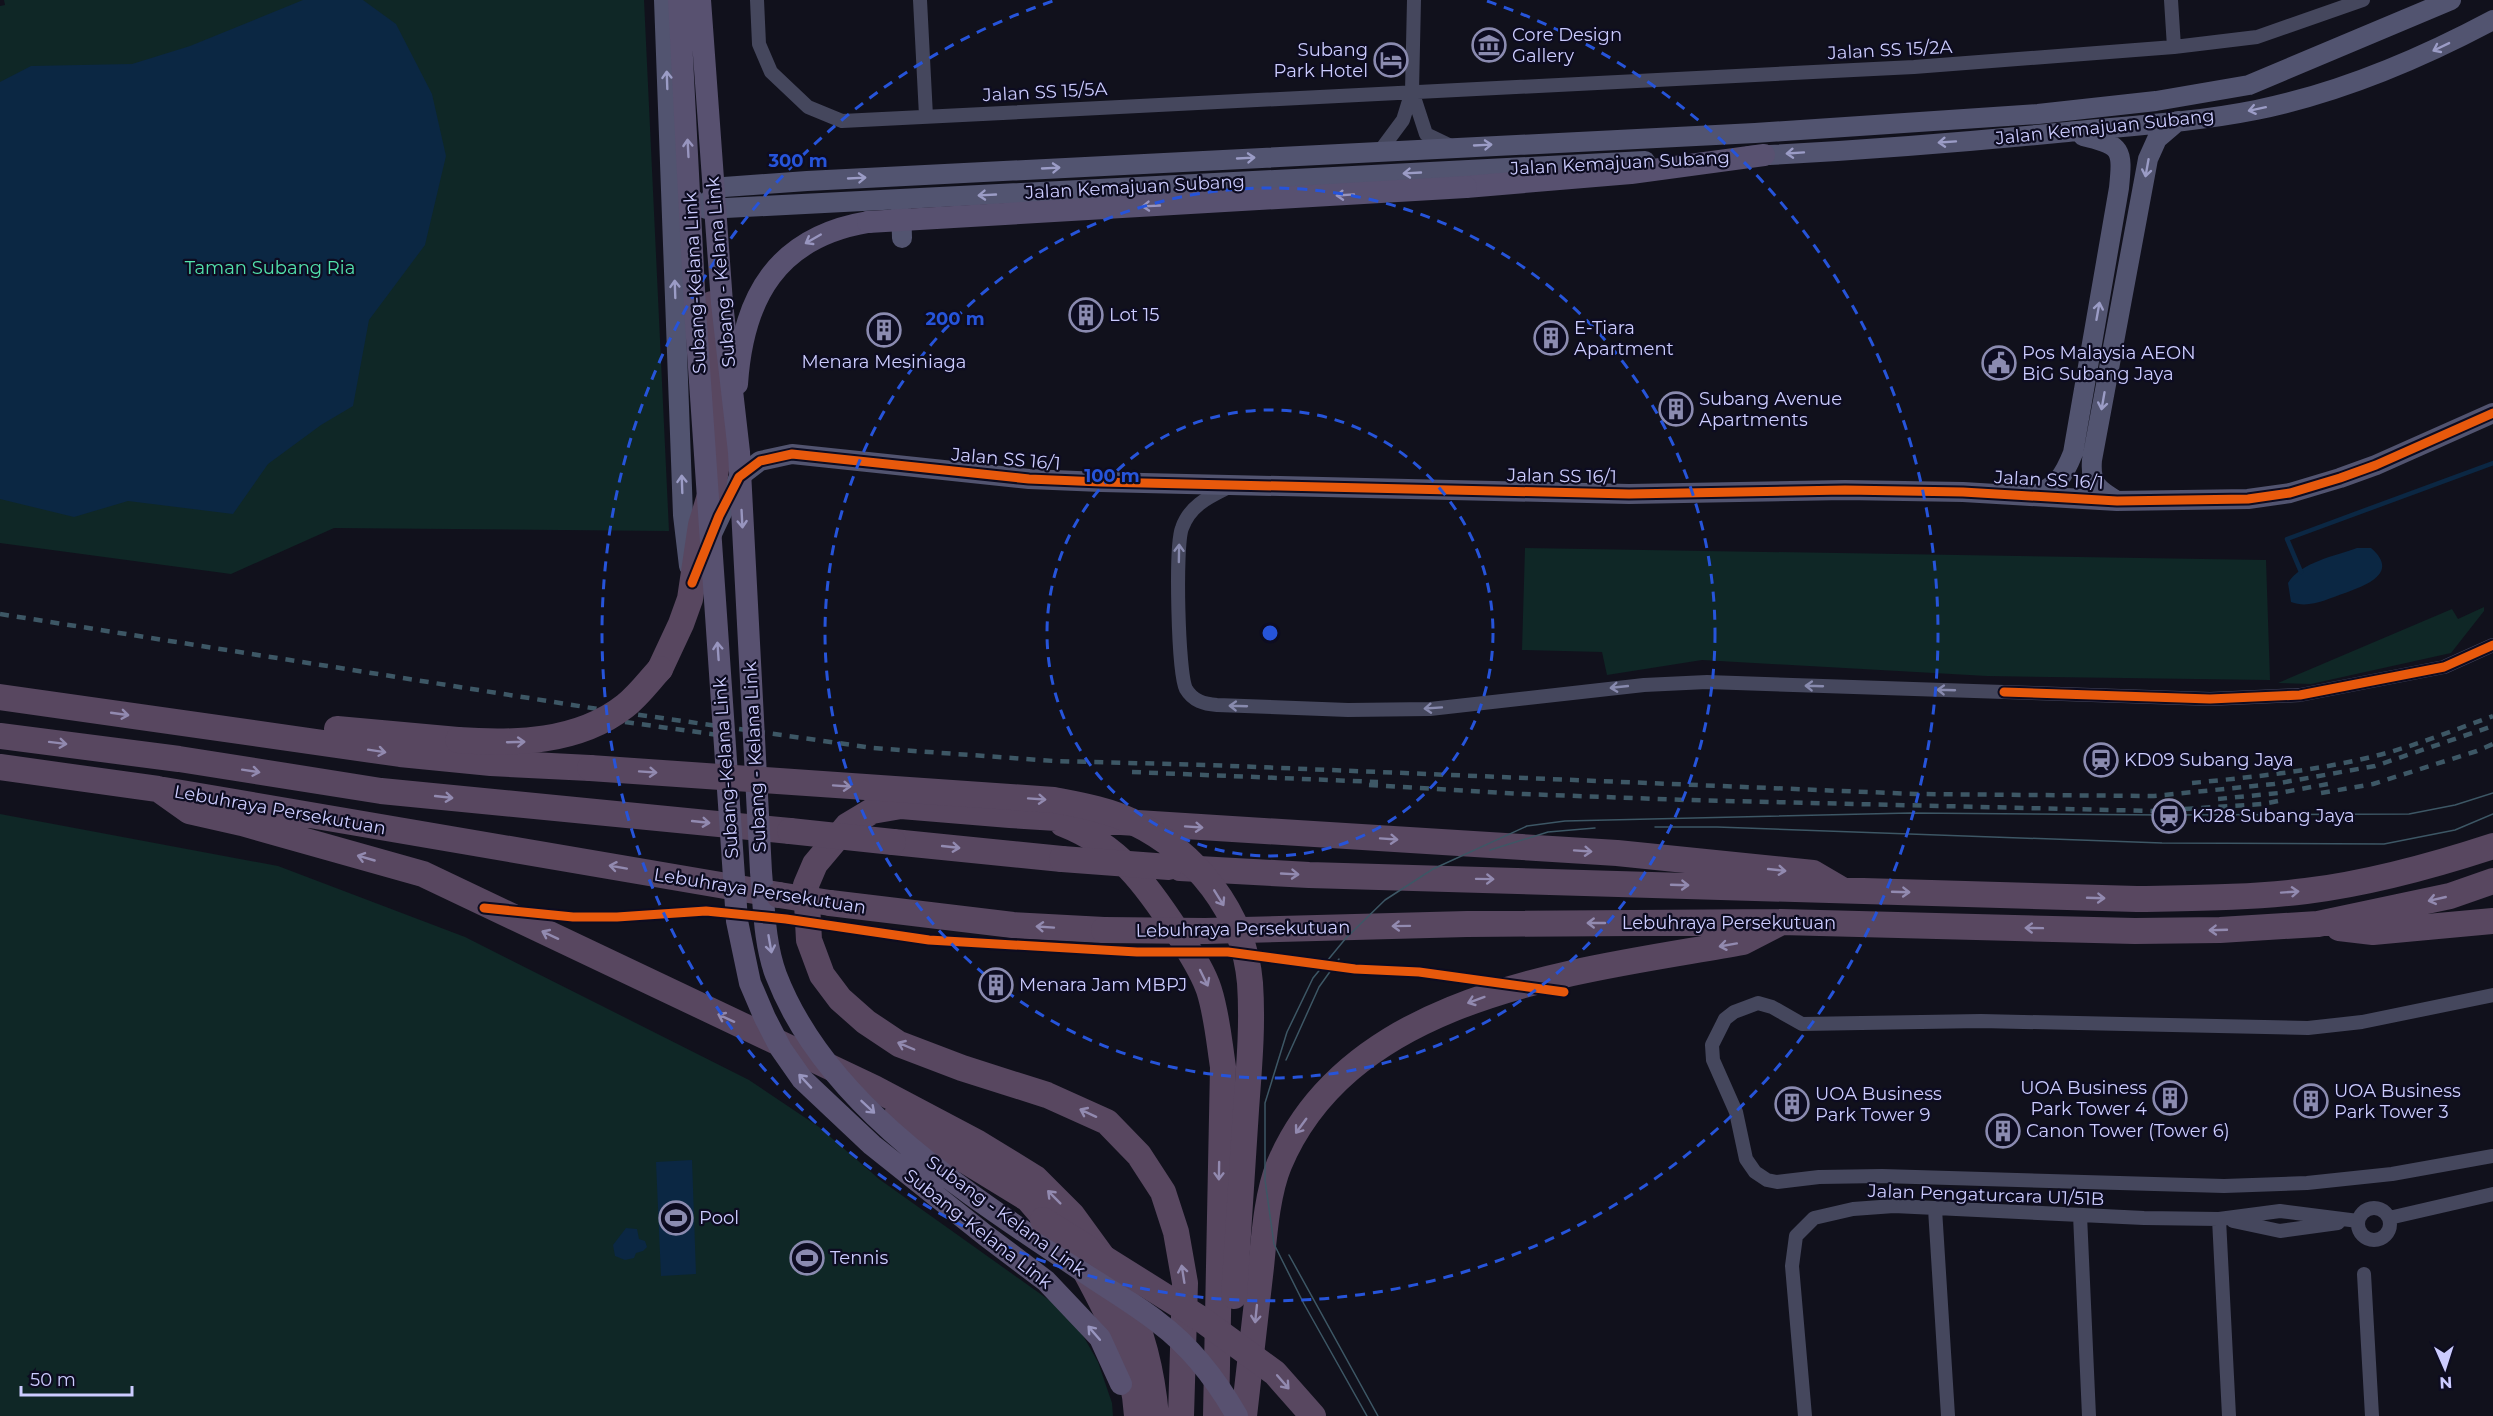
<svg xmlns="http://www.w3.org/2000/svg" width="2493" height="1416" viewBox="0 0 2493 1416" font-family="Montserrat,sans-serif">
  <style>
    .green { fill: #0f2726 }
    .water { fill: #0b2743 }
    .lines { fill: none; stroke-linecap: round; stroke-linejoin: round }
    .stream { stroke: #0b2743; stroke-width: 4.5 }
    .street { stroke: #45475d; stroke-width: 14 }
    .secondary { stroke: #525470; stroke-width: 20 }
    .primary { stroke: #585170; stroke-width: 22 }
    .highway { stroke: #584760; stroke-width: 26 }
    .tram { stroke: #3d5765; stroke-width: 1.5 }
    .rail { stroke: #3d5765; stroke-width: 4.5; stroke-dasharray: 9 8; stroke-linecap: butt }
    .primary-bridge { stroke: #585170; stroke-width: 22 }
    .highway-bridge { stroke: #584760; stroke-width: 26 }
    .cycleway-casing { stroke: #0d0c21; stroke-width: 13 }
    .cycleway { stroke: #e8590c; stroke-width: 9 }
    .oneway { stroke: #9b9cc6 }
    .oneway2 { stroke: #9895bf }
    .oneway3 { stroke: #888aae }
    .oneway4 { stroke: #928ab0 }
    .ring { fill: none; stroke: #2654da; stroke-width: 3; stroke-dasharray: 10 8 }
    .labels { text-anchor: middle; stroke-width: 4.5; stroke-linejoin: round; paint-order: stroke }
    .poi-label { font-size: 18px; fill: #ccf; stroke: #0d0c21; text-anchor: start }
    .street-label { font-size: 18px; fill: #ccf; stroke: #0d0c21 }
    .park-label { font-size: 18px; fill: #53e4ae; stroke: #0d0c21 }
    .centre { fill: #2654da; stroke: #0d0c21; stroke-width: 3 }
    .ring-label { font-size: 18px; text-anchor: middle; font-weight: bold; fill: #2654da; stroke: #0d0c21; stroke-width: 4.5; stroke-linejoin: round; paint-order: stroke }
  </style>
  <rect width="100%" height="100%" fill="#11111c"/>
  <path class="green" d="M4 0H644L669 531 334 528 231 574 0 543V6L5 5Z
    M1525 548 2266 560 2270 680 1987 676 1702 660 1607 675 1602 652 1522 650Z
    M2484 607V611L2451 653 2311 684 2278 683 2452 609 2458 619Z
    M0 814 278 866 465 937 749 1080 819 1127 879 1179 1056 1305 1081 1332 1098 1362 1112 1403 1113 1416H0Z"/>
  <path class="water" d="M303 0H363L396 24 432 94 446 156 425 245 369 320 353 406 321 425 268 464 233 514 128 501 74 517 0 499V82L31 66 132 64 190 46Z
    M2357 548H2371C2400 573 2366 585 2345 593 2327 599 2309 609 2291 602L2288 583C2301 562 2335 556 2357 548Z
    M692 1160 696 1274 661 1276 656 1162Z
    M626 1228 637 1229 639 1239 645 1241 647 1247 643 1251 636 1253 634 1258 625 1260 615 1256 613 1245Z"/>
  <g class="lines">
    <path class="stream" d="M2301 572 2287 539 2493 463"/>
    <path class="street" d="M757 0 759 44 771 72 808 107 842 121 1914 67 2174 47 2257 37 2363 0
      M920 0 926 116
      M2171 0 2174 47
      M1412 91 1426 134 1451 146
      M1380 151 1403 120 1412 91 1414 0
      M1229 487C1209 497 1190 505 1182 528 1175 546 1178 673 1186 689 1193 701 1204 704 1217 705L1348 710 1430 709 1644 685 1707 682 2210 699 2300 695 2444 667 2493 645
      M2493 995 2362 1022 2308 1028 1981 1021 1802 1024 1772 1007 1758 1003 1734 1012 1725 1019 1712 1045 1713 1060 1736 1112 1746 1159 1755 1172 1767 1180 1777 1182 1819 1177 1882 1176 2224 1186 2307 1183 2392 1174 2493 1156
      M2358 1224a16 16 0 1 1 32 0a16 16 0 1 1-32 0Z
      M1935 1209 1948 1416
      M2080 1215 2089 1416
      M2389 1218 2493 1194
      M2219 1219 2229 1416
      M2233 1221 2280 1231 2338 1223
      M2364 1274 2372 1416
      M1805 1416 1792 1266 1796 1236 1814 1218 1853 1209 1894 1206 2144 1218 2219 1219 2280 1211 2358 1221"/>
    <path class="secondary" d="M664 0 683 515 689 566
      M1749 156C1852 151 1955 143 2057 133 2124 126 2191 123 2256 110 2340 93 2418 60 2493 20
      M670 160C679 178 687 199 706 209L1645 161
      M707 204 717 189 724 187 807 181 1755 133 2038 114 2156 101 2249 85 2451 0
      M901 204 902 238
      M2034 496C2058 484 2063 478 2073 453L2119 188C2123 149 2122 145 2083 136
      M2117 501C2097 489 2090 484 2092 460L2148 159 2157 139 2178 121
      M711 536 739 477 760 461 792 454 1029 479 1101 482 1629 494 1845 490 1963 492 2117 501 2248 499 2290 493 2340 478 2376 465 2493 413"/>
    <path class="primary" d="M1466 187 1631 173 1764 155
      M737 384C743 296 778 237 868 222"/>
    <path class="highway" d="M660 669 681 624 690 599 701 525 714 482 720 445 712 304
      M0 697 400 754 491 763 590 768
      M337 729 458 740
      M0 736 179 759 381 791 790 831
      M0 767 158 789 779 895
      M158 789 189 811 242 823 423 874 874 1088 978 1143 1035 1178 1072 1215 1104 1259
      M1063 824C1119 846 1146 884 1178 933 1189 951 1202 969 1209 990 1217 1015 1219 1041 1223 1067L1216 1416
      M893 842 1062 859
      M1180 868 1309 875 2137 899C2193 898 2250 898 2306 891 2370 883 2432 866 2493 846
      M830 903 1013 925 1104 930
      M2339 928 2373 932 2493 921
      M1205 931 1467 924 1781 922 2135 931 2220 930 2318 924 2450 896 2493 881
      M898 1111 920 1133 1028 1199 1060 1236
      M1082 1265C1108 1313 1134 1360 1137 1416
      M1123 1290C1142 1332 1152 1370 1156 1416
      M1181 1416 1185 1283 1176 1232 1163 1192 1139 1155 1107 1122 1047 1095 962 1068 899 1044 866 1022 840 999 822 975 809 940 806 885 815 864 847 826 872 811 901 806 1010 815 1617 853 1813 873 1842 890
      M1244 1416C1250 1367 1255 1317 1261 1267 1264 1237 1267 1194 1279 1165 1352 991 1583 971 1743 942L1778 924"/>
    <path class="tram" d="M1655 827H1717L2162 843 2384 844 2455 830 2493 814
      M1490 850 1548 832 1595 828
      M1286 1060 1319 987 1339 959
      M1289 1255 1378 1416
      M1367 1416 1304 1304 1274 1244 1265 1180V1103L1287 1032 1313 978 1346 938 1385 900 1433 869 1527 826 1565 821 1910 813 2166 815 2409 814 2455 805 2493 793"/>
    <path class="rail" d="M0 614 598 709 873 748 1054 761 1208 765 1916 794 2154 796 2274 784 2375 766 2493 726
      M625 722 726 736
      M1132 772 1378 782
      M2192 783C2253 777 2315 771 2375 756 2415 746 2454 730 2493 716
      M1369 785 1523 794 1687 800 2152 811 2263 804 2283 800
      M2321 793 2373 784 2477 751 2493 744
      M2218 799 2279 793 2333 783"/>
    <path class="primary-bridge" d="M679 0 695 309 737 921 750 983 765 1018 781 1049 802 1079 872 1145 985 1235 1046 1281 1100 1338 1121 1384
      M700 0 722 303 739 452 761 872C764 905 764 943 776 975 827 1108 971 1195 1084 1272 1109 1289 1135 1304 1159 1323 1191 1347 1217 1381 1237 1416
      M868 222 1466 187"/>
    <path class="highway-bridge" d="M458 740C514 744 578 743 625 706 638 696 649 681 660 669
      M590 768 1054 800C1080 805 1109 810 1133 822 1195 852 1244 912 1250 983 1253 1026 1249 1068 1246 1110 1242 1172 1238 1234 1234 1296
      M790 831 893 842
      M1062 859 1169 867
      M779 895 830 903
      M1104 930 1205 931
      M1043 1220 1201 1319 1275 1373 1313 1416"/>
    <defs>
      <path id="cycleway" d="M692 583 719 516 739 477 760 461 792 454 1029 479 1101 482 1629 494 1845 490 1963 492 2117 501 2248 499 2290 493 2340 478 2376 465 2493 413
        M2004 692 2210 699 2300 695 2444 667 2493 645
        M484 908 573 917H617L706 911 786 919 929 940 1137 952H1228L1355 969 1419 972 1564 992"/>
    </defs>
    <use href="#cycleway" class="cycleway-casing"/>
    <use href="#cycleway" class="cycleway"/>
  </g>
  <defs><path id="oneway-shaft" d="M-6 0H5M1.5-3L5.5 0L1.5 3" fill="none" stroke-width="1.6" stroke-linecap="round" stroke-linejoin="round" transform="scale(1.5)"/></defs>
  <g class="oneway">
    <use href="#oneway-shaft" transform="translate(2441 47) rotate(154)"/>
    <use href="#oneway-shaft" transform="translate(667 80) rotate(-92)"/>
    <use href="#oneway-shaft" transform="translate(2257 109) rotate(168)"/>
    <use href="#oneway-shaft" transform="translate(1947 142) rotate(176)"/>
    <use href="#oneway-shaft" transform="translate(1483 145) rotate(-3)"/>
    <use href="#oneway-shaft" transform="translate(1795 153) rotate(176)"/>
    <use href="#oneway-shaft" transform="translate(1246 158) rotate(-3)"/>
    <use href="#oneway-shaft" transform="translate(1051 168) rotate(-3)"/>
    <use href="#oneway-shaft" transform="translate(2147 168) rotate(100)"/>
    <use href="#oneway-shaft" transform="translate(1412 173) rotate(177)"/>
    <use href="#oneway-shaft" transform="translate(857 178) rotate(-3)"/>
    <use href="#oneway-shaft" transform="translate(987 195) rotate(177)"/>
    <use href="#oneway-shaft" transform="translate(675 289) rotate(-92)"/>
    <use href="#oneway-shaft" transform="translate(2098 311) rotate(-80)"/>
    <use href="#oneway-shaft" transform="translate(2103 401) rotate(100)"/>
    <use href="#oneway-shaft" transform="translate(682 484) rotate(-92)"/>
  </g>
  <g class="oneway2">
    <use href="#oneway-shaft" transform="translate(688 148) rotate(-93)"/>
    <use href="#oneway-shaft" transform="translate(1345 195) rotate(176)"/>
    <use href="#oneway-shaft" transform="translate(1151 206) rotate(177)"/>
    <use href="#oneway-shaft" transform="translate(813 239) rotate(150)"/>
    <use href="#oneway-shaft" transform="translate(742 519) rotate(87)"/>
    <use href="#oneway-shaft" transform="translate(718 651) rotate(-94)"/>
    <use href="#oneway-shaft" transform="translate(770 944) rotate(80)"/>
    <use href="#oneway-shaft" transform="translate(805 1081) rotate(-133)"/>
    <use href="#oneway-shaft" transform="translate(868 1107) rotate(43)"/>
    <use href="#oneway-shaft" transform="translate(1094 1333) rotate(-131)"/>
  </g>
  <g class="oneway3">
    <use href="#oneway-shaft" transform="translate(1179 553) rotate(-89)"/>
    <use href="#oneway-shaft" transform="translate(1814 686) rotate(-178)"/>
    <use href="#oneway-shaft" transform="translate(1619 687) rotate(174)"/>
    <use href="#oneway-shaft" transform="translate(1946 690) rotate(-178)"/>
    <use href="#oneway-shaft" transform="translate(1238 706) rotate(-178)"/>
    <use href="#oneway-shaft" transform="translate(1433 708) rotate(176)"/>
  </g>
  <g class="oneway4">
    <use href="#oneway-shaft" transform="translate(120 714) rotate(8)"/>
    <use href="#oneway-shaft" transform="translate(516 742) rotate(-2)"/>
    <use href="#oneway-shaft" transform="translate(58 743) rotate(7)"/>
    <use href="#oneway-shaft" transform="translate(377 751) rotate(9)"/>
    <use href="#oneway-shaft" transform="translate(251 771) rotate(9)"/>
    <use href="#oneway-shaft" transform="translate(648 772) rotate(4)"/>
    <use href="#oneway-shaft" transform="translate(842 786) rotate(4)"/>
    <use href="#oneway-shaft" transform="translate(444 797) rotate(6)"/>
    <use href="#oneway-shaft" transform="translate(1037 799) rotate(4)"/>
    <use href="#oneway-shaft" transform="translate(701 822) rotate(6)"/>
    <use href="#oneway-shaft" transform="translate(1194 827) rotate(4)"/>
    <use href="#oneway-shaft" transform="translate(1389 839) rotate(4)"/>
    <use href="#oneway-shaft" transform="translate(951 847) rotate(6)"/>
    <use href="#oneway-shaft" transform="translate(1583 851) rotate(4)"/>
    <use href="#oneway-shaft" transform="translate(366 858) rotate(-164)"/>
    <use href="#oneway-shaft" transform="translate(618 867) rotate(-170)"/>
    <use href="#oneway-shaft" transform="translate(1777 870) rotate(6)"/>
    <use href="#oneway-shaft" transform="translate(1290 874) rotate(3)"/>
    <use href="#oneway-shaft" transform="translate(1485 879) rotate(1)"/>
    <use href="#oneway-shaft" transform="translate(1680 885) rotate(2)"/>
    <use href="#oneway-shaft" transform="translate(1901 892) rotate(2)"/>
    <use href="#oneway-shaft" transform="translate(2290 892) rotate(-4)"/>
    <use href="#oneway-shaft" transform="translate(1219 898) rotate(58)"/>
    <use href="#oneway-shaft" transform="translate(2096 898) rotate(2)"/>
    <use href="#oneway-shaft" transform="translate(2437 899) rotate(167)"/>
    <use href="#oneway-shaft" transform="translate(1596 923) rotate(180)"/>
    <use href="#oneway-shaft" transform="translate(1401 926) rotate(179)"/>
    <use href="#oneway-shaft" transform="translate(1045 927) rotate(-176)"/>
    <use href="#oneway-shaft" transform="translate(2034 928) rotate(-179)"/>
    <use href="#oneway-shaft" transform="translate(2218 930) rotate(178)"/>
    <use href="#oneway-shaft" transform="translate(550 935) rotate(-155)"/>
    <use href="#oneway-shaft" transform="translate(1728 945) rotate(170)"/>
    <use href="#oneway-shaft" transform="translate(1204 978) rotate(64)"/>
    <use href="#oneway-shaft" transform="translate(1476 1000) rotate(160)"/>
    <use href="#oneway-shaft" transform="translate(726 1018) rotate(-155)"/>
    <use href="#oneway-shaft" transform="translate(906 1046) rotate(-157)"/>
    <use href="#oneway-shaft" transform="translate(1088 1113) rotate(-155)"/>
    <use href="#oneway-shaft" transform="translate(1301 1126) rotate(126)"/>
    <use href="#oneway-shaft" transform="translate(1219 1171) rotate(91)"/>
    <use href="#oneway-shaft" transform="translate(1054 1197) rotate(-135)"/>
    <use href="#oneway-shaft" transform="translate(1183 1274) rotate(-99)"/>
    <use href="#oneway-shaft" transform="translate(1256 1314) rotate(96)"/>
    <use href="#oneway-shaft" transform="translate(1283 1382) rotate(49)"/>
  </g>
  <g class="ring">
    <circle cx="1270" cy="633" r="223"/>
    <circle cx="1270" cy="633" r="445"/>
    <path d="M1487 1A668 668 0 1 1 1053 1"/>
  </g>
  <defs>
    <symbol id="museum-ring" viewBox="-11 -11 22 22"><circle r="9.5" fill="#0d0c21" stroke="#8b8bb0" stroke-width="1.5"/><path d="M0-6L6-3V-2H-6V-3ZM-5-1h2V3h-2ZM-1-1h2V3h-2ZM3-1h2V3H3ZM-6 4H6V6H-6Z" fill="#8b8bb0"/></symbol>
    <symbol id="hotel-ring" viewBox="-11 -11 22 22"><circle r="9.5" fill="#0d0c21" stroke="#8b8bb0" stroke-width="1.5"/><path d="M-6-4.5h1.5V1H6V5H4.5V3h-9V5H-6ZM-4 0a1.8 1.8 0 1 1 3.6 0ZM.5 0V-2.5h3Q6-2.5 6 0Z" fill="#8b8bb0"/></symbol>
    <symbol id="building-ring" viewBox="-11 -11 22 22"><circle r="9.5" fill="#0d0c21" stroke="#8b8bb0" stroke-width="1.5"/><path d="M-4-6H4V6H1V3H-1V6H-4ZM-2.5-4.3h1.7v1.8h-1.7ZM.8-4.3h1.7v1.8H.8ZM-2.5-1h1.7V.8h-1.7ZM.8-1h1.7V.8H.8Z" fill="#8b8bb0"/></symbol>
    <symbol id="civic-ring" viewBox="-11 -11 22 22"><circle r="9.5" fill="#0d0c21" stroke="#8b8bb0" stroke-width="1.5"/><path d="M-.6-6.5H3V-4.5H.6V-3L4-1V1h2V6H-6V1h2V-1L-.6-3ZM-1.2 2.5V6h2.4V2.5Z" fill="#8b8bb0"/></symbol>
    <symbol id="station-ring" viewBox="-11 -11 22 22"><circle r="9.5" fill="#0d0c21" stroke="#8b8bb0" stroke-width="1.5"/><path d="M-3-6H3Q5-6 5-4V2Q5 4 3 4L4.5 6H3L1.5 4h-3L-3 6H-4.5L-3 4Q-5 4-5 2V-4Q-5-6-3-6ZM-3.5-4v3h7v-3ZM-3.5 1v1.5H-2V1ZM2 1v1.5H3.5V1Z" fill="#8b8bb0"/></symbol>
    <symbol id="stadium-ring" viewBox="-11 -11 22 22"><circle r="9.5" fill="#0d0c21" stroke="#8b8bb0" stroke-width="1.5"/><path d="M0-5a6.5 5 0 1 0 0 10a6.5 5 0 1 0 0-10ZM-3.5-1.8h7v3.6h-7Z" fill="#8b8bb0"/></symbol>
  </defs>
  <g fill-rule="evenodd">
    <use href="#museum-ring" x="1470" y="26" width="38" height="38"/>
    <use href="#hotel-ring" x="1372" y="41" width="38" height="38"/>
    <use href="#building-ring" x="1067" y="296" width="38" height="38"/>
    <use href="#building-ring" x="865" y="311" width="38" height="38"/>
    <use href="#building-ring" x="1532" y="319" width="38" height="38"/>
    <use href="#civic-ring" x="1980" y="344" width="38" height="38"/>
    <use href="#building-ring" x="1657" y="390" width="38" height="38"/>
    <use href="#station-ring" x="2082" y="741" width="38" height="38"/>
    <use href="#station-ring" x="2150" y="797" width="38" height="38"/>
    <use href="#building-ring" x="977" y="966" width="38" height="38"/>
    <use href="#building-ring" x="2151" y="1079" width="38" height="38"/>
    <use href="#building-ring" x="2292" y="1082" width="38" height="38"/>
    <use href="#building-ring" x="1773" y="1085" width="38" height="38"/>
    <use href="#building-ring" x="1984" y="1112" width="38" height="38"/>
    <use href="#stadium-ring" x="657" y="1199" width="38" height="38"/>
    <use href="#stadium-ring" x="788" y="1239" width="38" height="38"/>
  </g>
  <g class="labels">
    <g class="poi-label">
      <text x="1512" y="41">Core Design<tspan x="1512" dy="21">Gallery</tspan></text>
      <text x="1368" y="56" text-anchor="end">Subang<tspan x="1368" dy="21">Park Hotel</tspan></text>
      <text x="1109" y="321">Lot 15</text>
      <text x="1574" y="334">E-Tiara<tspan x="1574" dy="21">Apartment</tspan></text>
      <text x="2022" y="359">Pos Malaysia AEON<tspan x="2022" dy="21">BiG Subang Jaya</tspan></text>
      <text x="884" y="368" text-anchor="middle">Menara Mesiniaga</text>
      <text x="1699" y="405">Subang Avenue<tspan x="1699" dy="21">Apartments</tspan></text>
      <text x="2124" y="766">KD09 Subang Jaya</text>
      <text x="2192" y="822">KJ28 Subang Jaya</text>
      <text x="1019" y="991">Menara Jam MBPJ</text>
      <text x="2147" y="1094" text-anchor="end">UOA Business<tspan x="2147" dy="21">Park Tower 4</tspan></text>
      <text x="2334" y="1097">UOA Business<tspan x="2334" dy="21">Park Tower 3</tspan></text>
      <text x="1815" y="1100">UOA Business<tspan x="1815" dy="21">Park Tower 9</tspan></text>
      <text x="2026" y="1137">Canon Tower (Tower 6)</text>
      <text x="699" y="1224">Pool</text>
      <text x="830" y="1264">Tennis</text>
    </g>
    <g class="street-label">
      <text transform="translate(1890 50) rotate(-3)" y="6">Jalan SS 15/2A</text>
      <text transform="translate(1045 92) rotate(-3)" y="6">Jalan SS 15/5A</text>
      <text transform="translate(2105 127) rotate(-6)" y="6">Jalan Kemajuan Subang</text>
      <text transform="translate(1620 163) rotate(-3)" y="6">Jalan Kemajuan Subang</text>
      <text transform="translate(1135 187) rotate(-3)" y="6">Jalan Kemajuan Subang</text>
      <text transform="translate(721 272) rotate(-95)" y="6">Subang - Kelana Link</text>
      <text transform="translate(695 283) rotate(-93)" y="6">Subang-Kelana Link</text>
      <text transform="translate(1006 459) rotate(5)" y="6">Jalan SS 16/1</text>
      <text transform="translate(1562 476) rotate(1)" y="6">Jalan SS 16/1</text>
      <text transform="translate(2049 480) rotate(3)" y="6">Jalan SS 16/1</text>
      <text transform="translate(755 757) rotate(-93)" y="6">Subang - Kelana Link</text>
      <text transform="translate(726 768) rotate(-94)" y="6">Subang-Kelana Link</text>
      <text transform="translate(280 810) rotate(10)" y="6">Lebuhraya Persekutuan</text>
      <text transform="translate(760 891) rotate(9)" y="6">Lebuhraya Persekutuan</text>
      <text x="1729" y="929">Lebuhraya Persekutuan</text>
      <text transform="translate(1243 929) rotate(-1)" y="6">Lebuhraya Persekutuan</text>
      <text transform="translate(1986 1195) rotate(2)" y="6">Jalan Pengaturcara U1/51B</text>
      <text transform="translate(1006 1216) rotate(36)" y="6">Subang - Kelana Link</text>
      <text transform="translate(978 1229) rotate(38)" y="6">Subang-Kelana Link</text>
    </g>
    <g class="park-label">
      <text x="270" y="274">Taman Subang Ria</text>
    </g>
  </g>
  <circle cx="1270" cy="633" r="9" class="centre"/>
  <g class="ring-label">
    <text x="798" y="167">300 m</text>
    <text x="955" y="325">200 m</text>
    <text x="1112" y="482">100 m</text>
  </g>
  <g transform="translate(2445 1368) rotate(177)" stroke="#0d0c21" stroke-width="4.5" paint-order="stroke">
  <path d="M0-4.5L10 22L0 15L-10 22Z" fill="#ccccff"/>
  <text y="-9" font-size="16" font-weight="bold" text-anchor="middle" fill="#ccccff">N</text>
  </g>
  <path d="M21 1386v9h111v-9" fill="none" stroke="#ccccff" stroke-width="3"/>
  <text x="30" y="1386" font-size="18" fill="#ccccff" stroke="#0d0c21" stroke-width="4.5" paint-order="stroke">50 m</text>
</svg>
